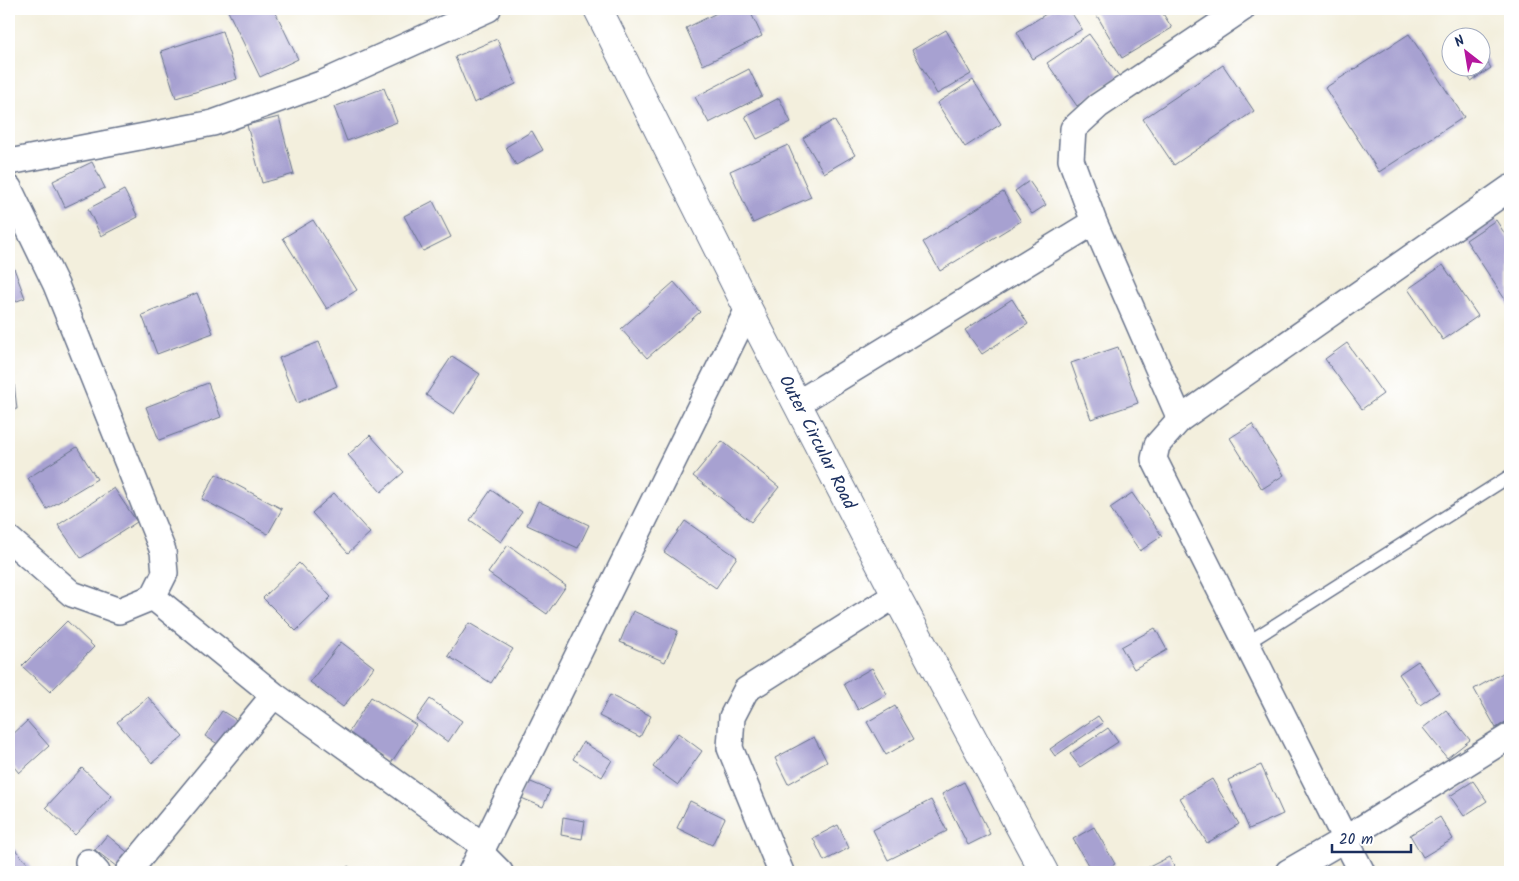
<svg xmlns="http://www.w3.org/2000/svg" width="1519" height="881" viewBox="0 0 1519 881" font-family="Kalam,sans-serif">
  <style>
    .building { fill: #a7a1d1 }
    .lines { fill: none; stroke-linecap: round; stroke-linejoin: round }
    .lane-casing { stroke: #67728a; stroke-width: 15 }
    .street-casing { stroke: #67728a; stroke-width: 28 }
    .secondary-casing { stroke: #67728a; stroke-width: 30 }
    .lane { stroke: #fff; stroke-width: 12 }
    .street { stroke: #fff; stroke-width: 25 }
    .secondary { stroke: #fff; stroke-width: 28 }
    .labels { text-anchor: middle; stroke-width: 4.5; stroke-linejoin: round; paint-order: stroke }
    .street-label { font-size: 18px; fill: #1b2f5e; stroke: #fff }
  </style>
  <rect width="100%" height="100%" fill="#fff"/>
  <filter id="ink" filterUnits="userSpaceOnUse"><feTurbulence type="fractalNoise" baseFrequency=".02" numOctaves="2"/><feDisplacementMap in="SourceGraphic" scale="10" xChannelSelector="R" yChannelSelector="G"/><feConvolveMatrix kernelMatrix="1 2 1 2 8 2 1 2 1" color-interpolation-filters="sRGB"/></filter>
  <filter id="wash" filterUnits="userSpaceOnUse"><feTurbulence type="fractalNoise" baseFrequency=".0096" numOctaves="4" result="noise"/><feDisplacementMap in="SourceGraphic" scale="20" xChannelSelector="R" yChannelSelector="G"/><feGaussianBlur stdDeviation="1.12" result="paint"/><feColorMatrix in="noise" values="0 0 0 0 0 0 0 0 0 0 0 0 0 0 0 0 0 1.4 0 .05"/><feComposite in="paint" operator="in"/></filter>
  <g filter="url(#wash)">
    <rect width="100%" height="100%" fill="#f3efdd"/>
    <g id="blocks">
      <path class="building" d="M227 9H274L298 59 260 77Z
        M725 9H749L762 36 703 65 686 28Z
        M1054 9H1069L1082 29 1033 59 1017 32Z
        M1093 9H1160L1172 28 1122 58Z
        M1468 29 1473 38H1454Z
        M946 30 971 74 937 94 912 50Z
        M222 31 237 79 176 98 161 51Z
        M1089 34 1119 76 1077 106 1047 63Z
        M1409 34 1464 117 1379 172 1325 88Z
        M497 39 516 84 474 103 455 57Z
        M1482 52 1491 68 1471 81 1463 68H1482Z
        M1223 65 1254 111 1174 165 1143 119Z
        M749 69 762 96 709 123 695 97Z
        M973 80 1001 124 965 147 937 103Z
        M384 88 397 122 347 141 334 107Z
        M779 98 791 122 757 139 745 116Z
        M279 117 294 174 262 183 247 125Z
        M834 120 855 155 824 173 803 138Z
        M532 131 543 150 516 165 506 147Z
        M788 145 811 197 753 223 730 171Z
        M92 162 105 188 65 207 53 181Z
        M1029 181 1046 205 1032 214 1015 191Z
        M124 190 138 217 101 236 88 209Z
        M1003 192 1021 221 940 271 923 242Z
        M433 201 451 237 423 251 404 216Z
        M313 220 357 290 327 309 283 238Z
        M1496 220 1510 242V307L1466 240Z
        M9 255 25 298 9 304Z
        M1443 265 1478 316 1443 340 1408 289Z
        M674 282 700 312 647 358 621 329Z
        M197 293 213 333 157 354 142 315Z
        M1012 299 1028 324 982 354 965 330Z
        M319 342 337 386 297 403 279 358Z
        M1347 343 1383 394 1362 409 1325 359Z
        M1118 347 1138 403 1091 419 1071 363Z
        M452 356 480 374 454 414 426 395Z
        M13 375 17 409 9 410V376Z
        M208 383 221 417 159 440 146 407Z
        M1252 424 1284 475 1262 489 1230 438Z
        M370 435 404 472 381 492 348 455Z
        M722 441 779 487 751 522 693 476Z
        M77 447 97 479 47 509 28 478Z
        M216 474 282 509 268 534 202 499Z
        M114 488 137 522 81 558 58 525Z
        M491 490 522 512 501 542 470 520Z
        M334 493 370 533 348 553 312 513Z
        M1132 493 1162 536 1140 551 1110 508Z
        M538 501 589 525 578 548 527 525Z
        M685 521 737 557 716 588 664 552Z
        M508 545 566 586 547 614 488 573Z
        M299 563 331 597 296 631 263 598Z
        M633 611 678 631 665 662 620 642Z
        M67 621 94 647 50 692 22 666Z
        M469 623 513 649 491 683 448 656Z
        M1155 628 1167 650 1134 669 1121 647Z
        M341 642 374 667 343 707 310 682Z
        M1418 661 1439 692 1420 705 1399 674Z
        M872 668 887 694 858 710 844 684Z
        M1510 669V719L1496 728 1474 689Z
        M610 695 651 716 640 737 599 716Z
        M148 697 183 737 152 763 117 722Z
        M371 697 416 725 391 763 347 735Z
        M430 699 462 721 448 742 416 719Z
        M895 706 914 739 886 755 867 722Z
        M1446 710 1470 740 1447 758 1423 728Z
        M222 711 238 721 221 746 205 736Z
        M1098 716 1103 723 1055 756 1050 749Z
        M27 721 49 746 19 773 9 761V738Z
        M1108 728 1118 742 1080 767 1070 754Z
        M678 733 702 751 678 785 653 767Z
        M814 737 827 762 788 784 775 758Z
        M583 742 612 760 602 777 573 759Z
        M1261 765 1283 814 1249 829 1228 780Z
        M82 768 112 796 75 835 46 807Z
        M1212 779 1239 824 1207 843 1180 798Z
        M526 780 550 790 543 807 519 797Z
        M1473 781 1487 801 1464 816 1450 796Z
        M964 782 990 834 968 845 942 794Z
        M931 800 947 831 888 860 873 830Z
        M690 801 725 818 712 845 677 828Z
        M563 817 585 821 582 839 561 835Z
        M1440 817 1453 839 1423 857 1410 835Z
        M838 825 849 848 824 861 813 838Z
        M1094 827 1115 864 1101 872H1092L1073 839Z
        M107 835 132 856 121 870 95 850Z
        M9 843 31 867 26 872H9Z
        M1169 857 1177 872H1139Z
        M348 866 356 872H343Z"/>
    </g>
  </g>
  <g filter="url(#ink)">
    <use href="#blocks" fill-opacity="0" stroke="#67728a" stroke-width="1"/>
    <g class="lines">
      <defs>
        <path id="lane" d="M1247 643 1510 476"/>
        <path id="street" d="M1242 9 1098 106 1073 129 1071 160 1094 222 1180 419 1510 188
          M9 162 213 123 321 84 488 9
          M9 188 56 285 163 551 165 573 153 597 274 695 484 846
          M798 403 1094 222
          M1180 419 1157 445 1154 459 1345 839 1288 872
          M9 539 72 594 119 611 153 597
          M481 853 500 872
          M88 862 97 872
          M128 872 274 695
          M471 872 748 309
          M781 872 730 748 732 717 746 690 896 595
          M1362 872 1345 839 1510 736"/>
        <path id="secondary" d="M598 9 748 309 896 595 1044 872"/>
      </defs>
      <use href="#lane" class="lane-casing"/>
      <use href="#street" class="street-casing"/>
      <use href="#secondary" class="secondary-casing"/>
      <use href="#lane" class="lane"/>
      <use href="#street" class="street"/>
      <use href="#secondary" class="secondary"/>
    </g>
  </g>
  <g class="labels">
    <g class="street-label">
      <text transform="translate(818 442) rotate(63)" y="6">Outer Circular Road</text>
    </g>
  </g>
  <rect width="1519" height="881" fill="none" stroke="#fff" stroke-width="30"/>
  <g transform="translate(1466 52) rotate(329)"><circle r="24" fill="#ffffff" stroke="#a4acbf"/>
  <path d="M0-4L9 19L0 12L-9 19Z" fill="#b5179e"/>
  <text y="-8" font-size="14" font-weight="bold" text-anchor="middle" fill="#1b2f5e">N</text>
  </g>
  <path d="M1332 844v8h79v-8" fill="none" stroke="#1b2f5e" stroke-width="2.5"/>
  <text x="1339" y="844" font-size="15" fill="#1b2f5e" stroke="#ffffff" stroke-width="4" paint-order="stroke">20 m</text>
</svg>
